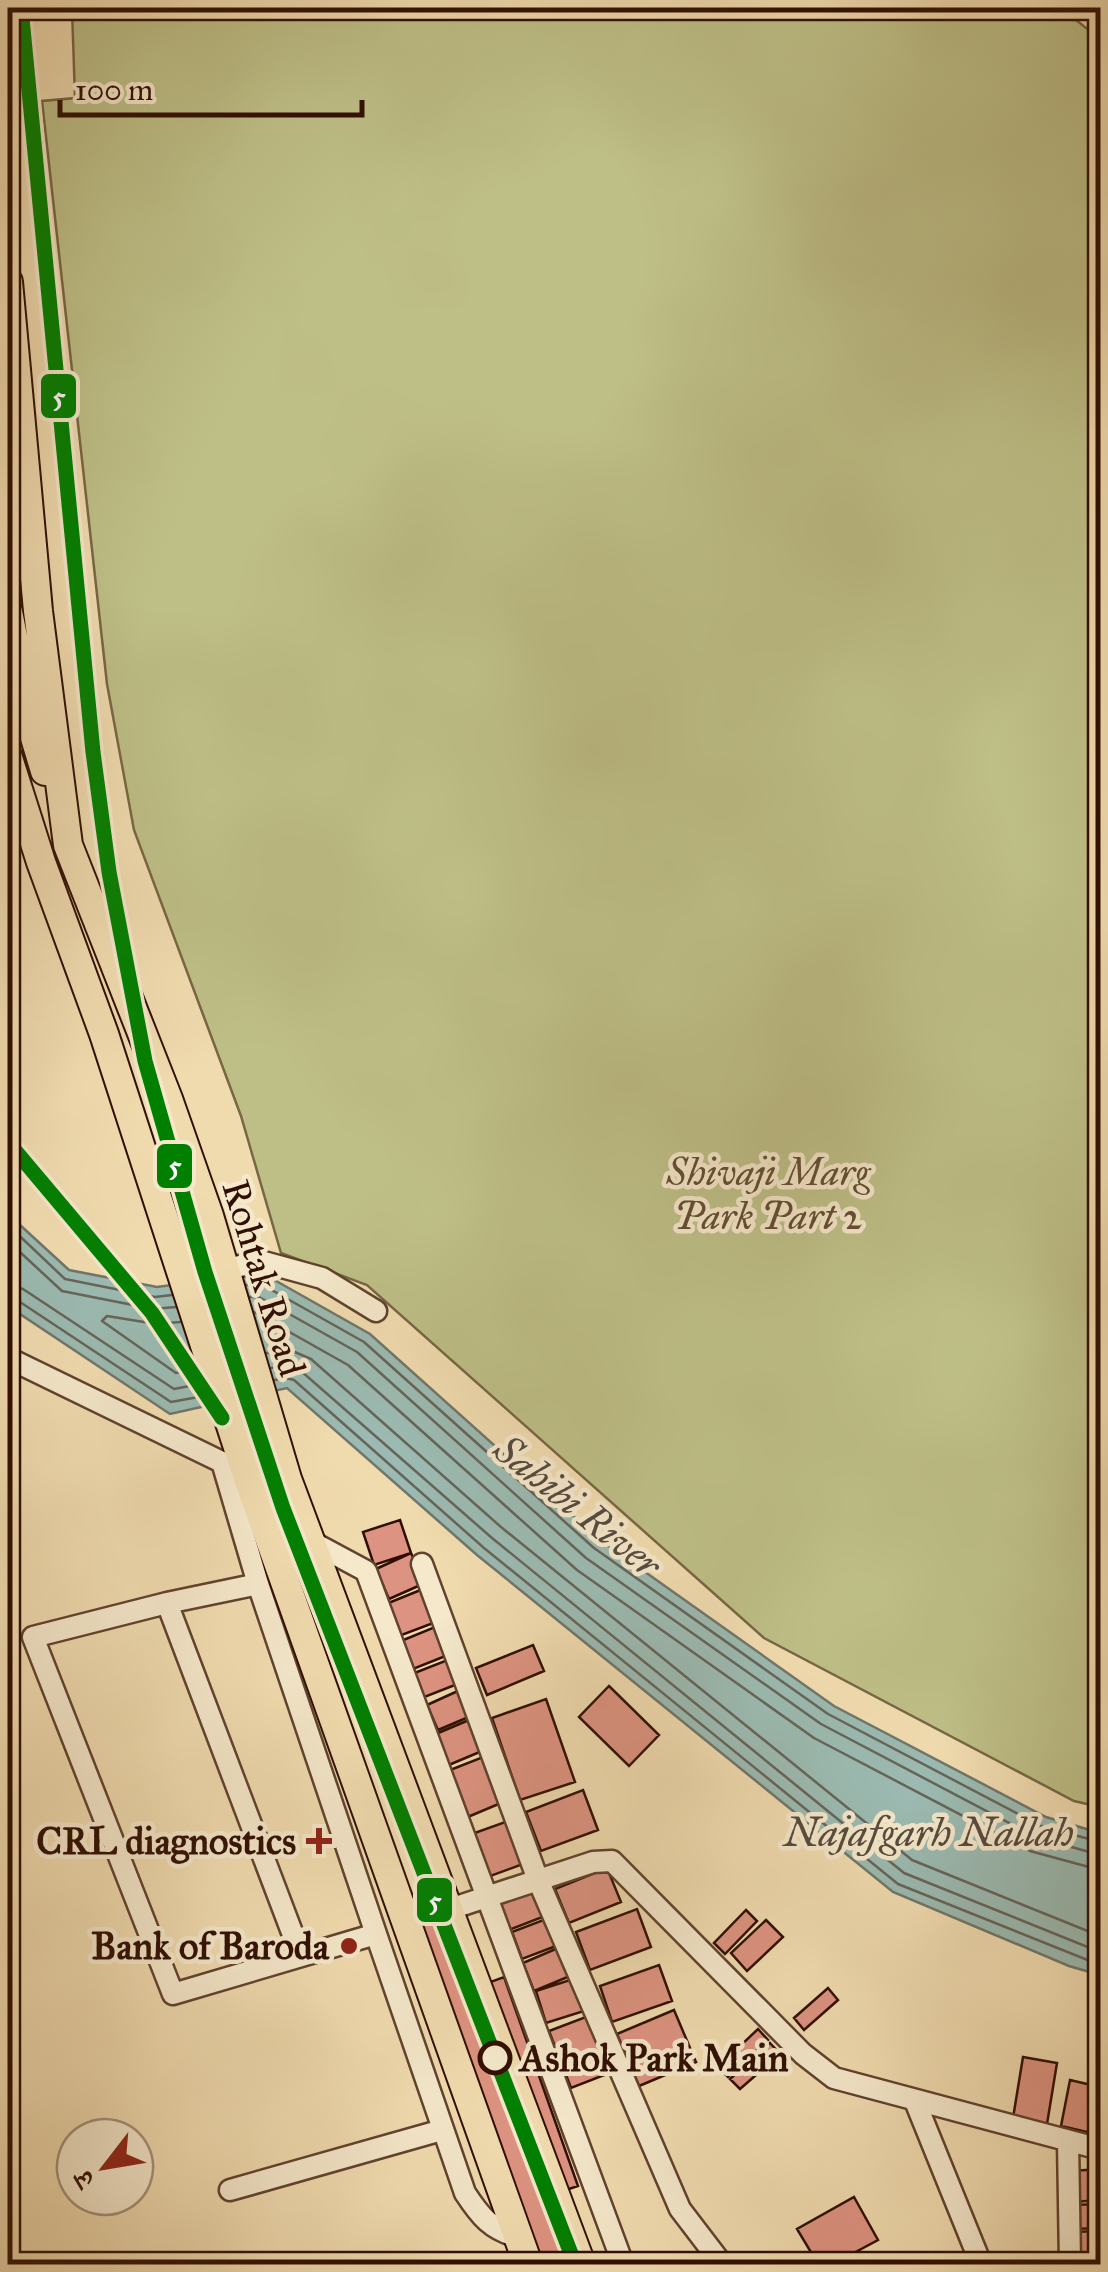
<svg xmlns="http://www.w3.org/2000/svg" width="1108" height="2272" viewBox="0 0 1108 2272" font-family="'IM FELL Great Primer','Noto Serif Devanagari',serif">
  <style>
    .green { fill: #bebf87; stroke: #776744; stroke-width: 2.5 }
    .water { fill: #9bbab1; stroke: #70766b; stroke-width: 2.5 }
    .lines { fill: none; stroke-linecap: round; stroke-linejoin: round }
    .shore { stroke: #66645a; stroke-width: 2.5 }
    .building { fill: #dd9381; stroke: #300f02; stroke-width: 2.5 }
    .minor-casing { stroke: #60422d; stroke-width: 25 }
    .major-casing { stroke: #300f02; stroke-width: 32 }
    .minor { stroke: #f5e8cb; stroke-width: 20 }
    .major { stroke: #f0dbaf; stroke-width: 28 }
    .metro-1-casing { stroke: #f5e8cb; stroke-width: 22 }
    .metro-1 { stroke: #008000; stroke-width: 15 }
    .poi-dot { fill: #8f2418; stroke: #f5e8cb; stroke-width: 4 }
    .stop-dot { fill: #f5e8cb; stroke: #300f02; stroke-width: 5 }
    .labels { text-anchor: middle; stroke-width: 9; stroke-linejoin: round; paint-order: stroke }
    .park-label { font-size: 38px; font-style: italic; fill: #624d31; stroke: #f5e8cb }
    .street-label { font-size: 38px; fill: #300f02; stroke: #f5e8cb }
    .poi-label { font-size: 38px; font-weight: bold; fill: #300f02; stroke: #f5e8cb; text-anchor: end }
    .stop-label { font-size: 38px; font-weight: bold; fill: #300f02; stroke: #f5e8cb; text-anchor: start }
    .water-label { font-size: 40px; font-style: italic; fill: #554b3f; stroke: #f5e8cb }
    .line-badge { stroke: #f5e8cb; stroke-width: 4 }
    .badge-label { font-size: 28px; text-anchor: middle; font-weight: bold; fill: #fff }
  </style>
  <rect width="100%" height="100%" fill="#f0dbaf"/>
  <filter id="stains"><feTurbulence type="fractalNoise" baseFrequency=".002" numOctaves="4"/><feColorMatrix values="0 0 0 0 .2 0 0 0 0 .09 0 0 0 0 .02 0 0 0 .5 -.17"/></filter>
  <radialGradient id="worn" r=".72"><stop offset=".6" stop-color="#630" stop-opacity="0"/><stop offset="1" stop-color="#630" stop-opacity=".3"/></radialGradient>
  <path class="green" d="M31 8H1061L1100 39V1807L1074 1801 764 1638 367 1285 281 1253 241 1116 134 830 107 684 42 101 75 98 72 9 32 12Z"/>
  <path class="water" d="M8 1214 69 1270 157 1287 262 1273 370 1334 600 1540 834 1706 1046 1817 1100 1833V1975L1069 1966 893 1892 477 1555 287 1388 170 1414 8 1306Z"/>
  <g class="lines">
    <path class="shore" d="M8 1225 65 1279 155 1297 172 1295
      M8 1241 62 1291 153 1309 176 1307
      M8 1285 23 1289 174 1389 200 1384
      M246 1285 261 1284 364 1342 594 1548 828 1714 1041 1826 1100 1842
      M250 1297H259L357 1352 586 1558 821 1724 1036 1837 1100 1855
      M8 1298 17 1300 171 1402 204 1396
      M254 1312 348 1365 577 1570 814 1738 1030 1851 1100 1870
      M180 1322 156 1324 107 1316 102 1321 176 1373 196 1369
      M267 1353 290 1350 311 1359 501 1527 912 1860 1100 1936
      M271 1368 288 1365 301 1371 492 1538 904 1873 1100 1952
      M275 1380 286 1378 294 1380 484 1548 898 1884 1100 1965"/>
  </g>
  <path class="building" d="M400 1520 411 1553 374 1565 363 1532Z
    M411 1553 425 1583 389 1599 376 1569Z
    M423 1589 436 1622 399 1636 386 1604Z
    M435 1627 448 1655 413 1669 401 1641Z
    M533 1645 544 1671 487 1695 476 1668Z
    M450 1659 460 1683 422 1698 412 1674Z
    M609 1686 659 1735 629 1766 579 1717Z
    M460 1690 471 1716 438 1730 427 1705Z
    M546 1699 575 1782 520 1800 492 1718Z
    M469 1720 482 1751 444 1767 431 1736Z
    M483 1757 501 1803 463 1819 445 1772Z
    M583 1790 598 1830 541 1851 526 1812Z
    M508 1821 523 1864 485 1878 469 1835Z
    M607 1868 621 1902 569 1923 555 1889Z
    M533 1883 545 1916 509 1930 496 1897Z
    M445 1896 477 1987 504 1977 578 2186 557 2193 583 2264H537L410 1909Z
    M637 1909 651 1947 590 1970 576 1932Z
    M746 1910 757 1921 725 1954 714 1943Z
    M546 1919 556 1946 522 1959 512 1932Z
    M766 1920 783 1937 747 1971 731 1953Z
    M558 1948 570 1976 534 1991 523 1963Z
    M659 1965 672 2001 612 2022 600 1986Z
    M573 1979 584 2011 546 2023 536 1991Z
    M828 1988 838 2000 804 2030 794 2018Z
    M674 2010 696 2062 639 2086 617 2034Z
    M591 2015 612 2072 571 2088 549 2031Z
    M758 2029 768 2040 728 2077 718 2067Z
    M770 2043 780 2054 740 2089 730 2079Z
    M1023 2057 1057 2063 1047 2124 1013 2118Z
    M1070 2080 1100 2087V2135L1061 2126Z
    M1100 2169V2200L1074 2202 1072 2171Z
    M854 2197 878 2240 833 2264H818L797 2229Z
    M1100 2204V2228L1074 2229 1073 2205Z
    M1100 2231V2255L1073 2256 1072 2232Z"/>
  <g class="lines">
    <defs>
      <path id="minor" d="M224 1270 260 1261 322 1278 376 1311
        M8 1358 232 1467
        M222 1462 258 1584 376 1934
        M312 1542 366 1571 623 2264
        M422 1564 538 1880 680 2209 722 2264
        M258 1584 167 1603 33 1637 173 1994 376 1934 465 2193C480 2216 491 2230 519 2237
        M167 1603 301 1956
        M450 1909 593 1862 612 1861 803 2054 834 2078 1100 2149
        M915 2101 981 2264
        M1068 2141 1070 2264
        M230 2190 442 2130"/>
      <path id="major" d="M8 282 38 611 68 845 168 1099 209 1216 287 1479 581 2264
        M8 612 30 721 45 771
        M8 758 41 862 104 1034 247 1475 528 2264"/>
    </defs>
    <use href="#minor" class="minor-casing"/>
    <use href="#major" class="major-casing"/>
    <use href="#minor" class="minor"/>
    <use href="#major" class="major"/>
    <defs>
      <path id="metro-1" d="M21 8 93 752 109 872 145 1061 205 1272 283 1508 575 2264
        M8 1142 152 1313 222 1418"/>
    </defs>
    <use href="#metro-1" class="metro-1-casing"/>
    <use href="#metro-1" class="metro-1"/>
  </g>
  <g class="poi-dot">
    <path d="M314 1826h10v10h10v10h-10v10h-10v-10h-10v-10h10z"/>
    <circle cx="349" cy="1946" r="10"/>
  </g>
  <circle class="stop-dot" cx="495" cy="2058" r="15"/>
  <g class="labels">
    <g class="park-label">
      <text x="768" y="1185">Shivaji Marg<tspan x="768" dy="44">Park Part 2</tspan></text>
    </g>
    <g class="street-label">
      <text transform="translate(264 1278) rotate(73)" y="13">Rohtak Road</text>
    </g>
    <g class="poi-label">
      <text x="296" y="1854">CRL diagnostics</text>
      <text x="329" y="1959">Bank of Baroda</text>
    </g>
    <g class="stop-label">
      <text x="520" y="2071">Ashok Park Main</text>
    </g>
    <g class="water-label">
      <text transform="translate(578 1506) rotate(39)" y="14">Sahibi River</text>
      <text x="929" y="1846">Najafgarh Nallah</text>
    </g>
  </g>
  <g class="line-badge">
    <rect x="39" y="372" width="39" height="48" rx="10" fill="#008000"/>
    <rect x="155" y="1142" width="39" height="48" rx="10" fill="#008000"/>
    <rect x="415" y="1876" width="39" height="48" rx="10" fill="#008000"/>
  </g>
  <g class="badge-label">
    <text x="59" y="406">5</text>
    <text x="175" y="1175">5</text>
    <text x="435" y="1910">5</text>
  </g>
  <rect width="1108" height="2272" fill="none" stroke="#f0dbaf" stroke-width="40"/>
  <rect x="10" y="10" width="1088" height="2252" fill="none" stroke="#300f02" stroke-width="5"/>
  <rect x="20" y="20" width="1068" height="2232" fill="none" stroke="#300f02" stroke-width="2.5"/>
  <g transform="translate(105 2167) rotate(239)"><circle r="48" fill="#f5e8cb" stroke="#a6917b" stroke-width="2.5"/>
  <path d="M0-8L18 38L0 25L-18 38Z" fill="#8f2418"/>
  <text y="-15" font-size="28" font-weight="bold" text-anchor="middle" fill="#300f02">उ</text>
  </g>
  <path d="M60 100v15h302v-15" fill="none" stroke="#300f02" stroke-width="5"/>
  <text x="75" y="100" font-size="30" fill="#300f02" stroke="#f5e8cb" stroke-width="8" paint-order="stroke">100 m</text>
  <rect width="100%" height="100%" filter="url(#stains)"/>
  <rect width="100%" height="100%" fill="url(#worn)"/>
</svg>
